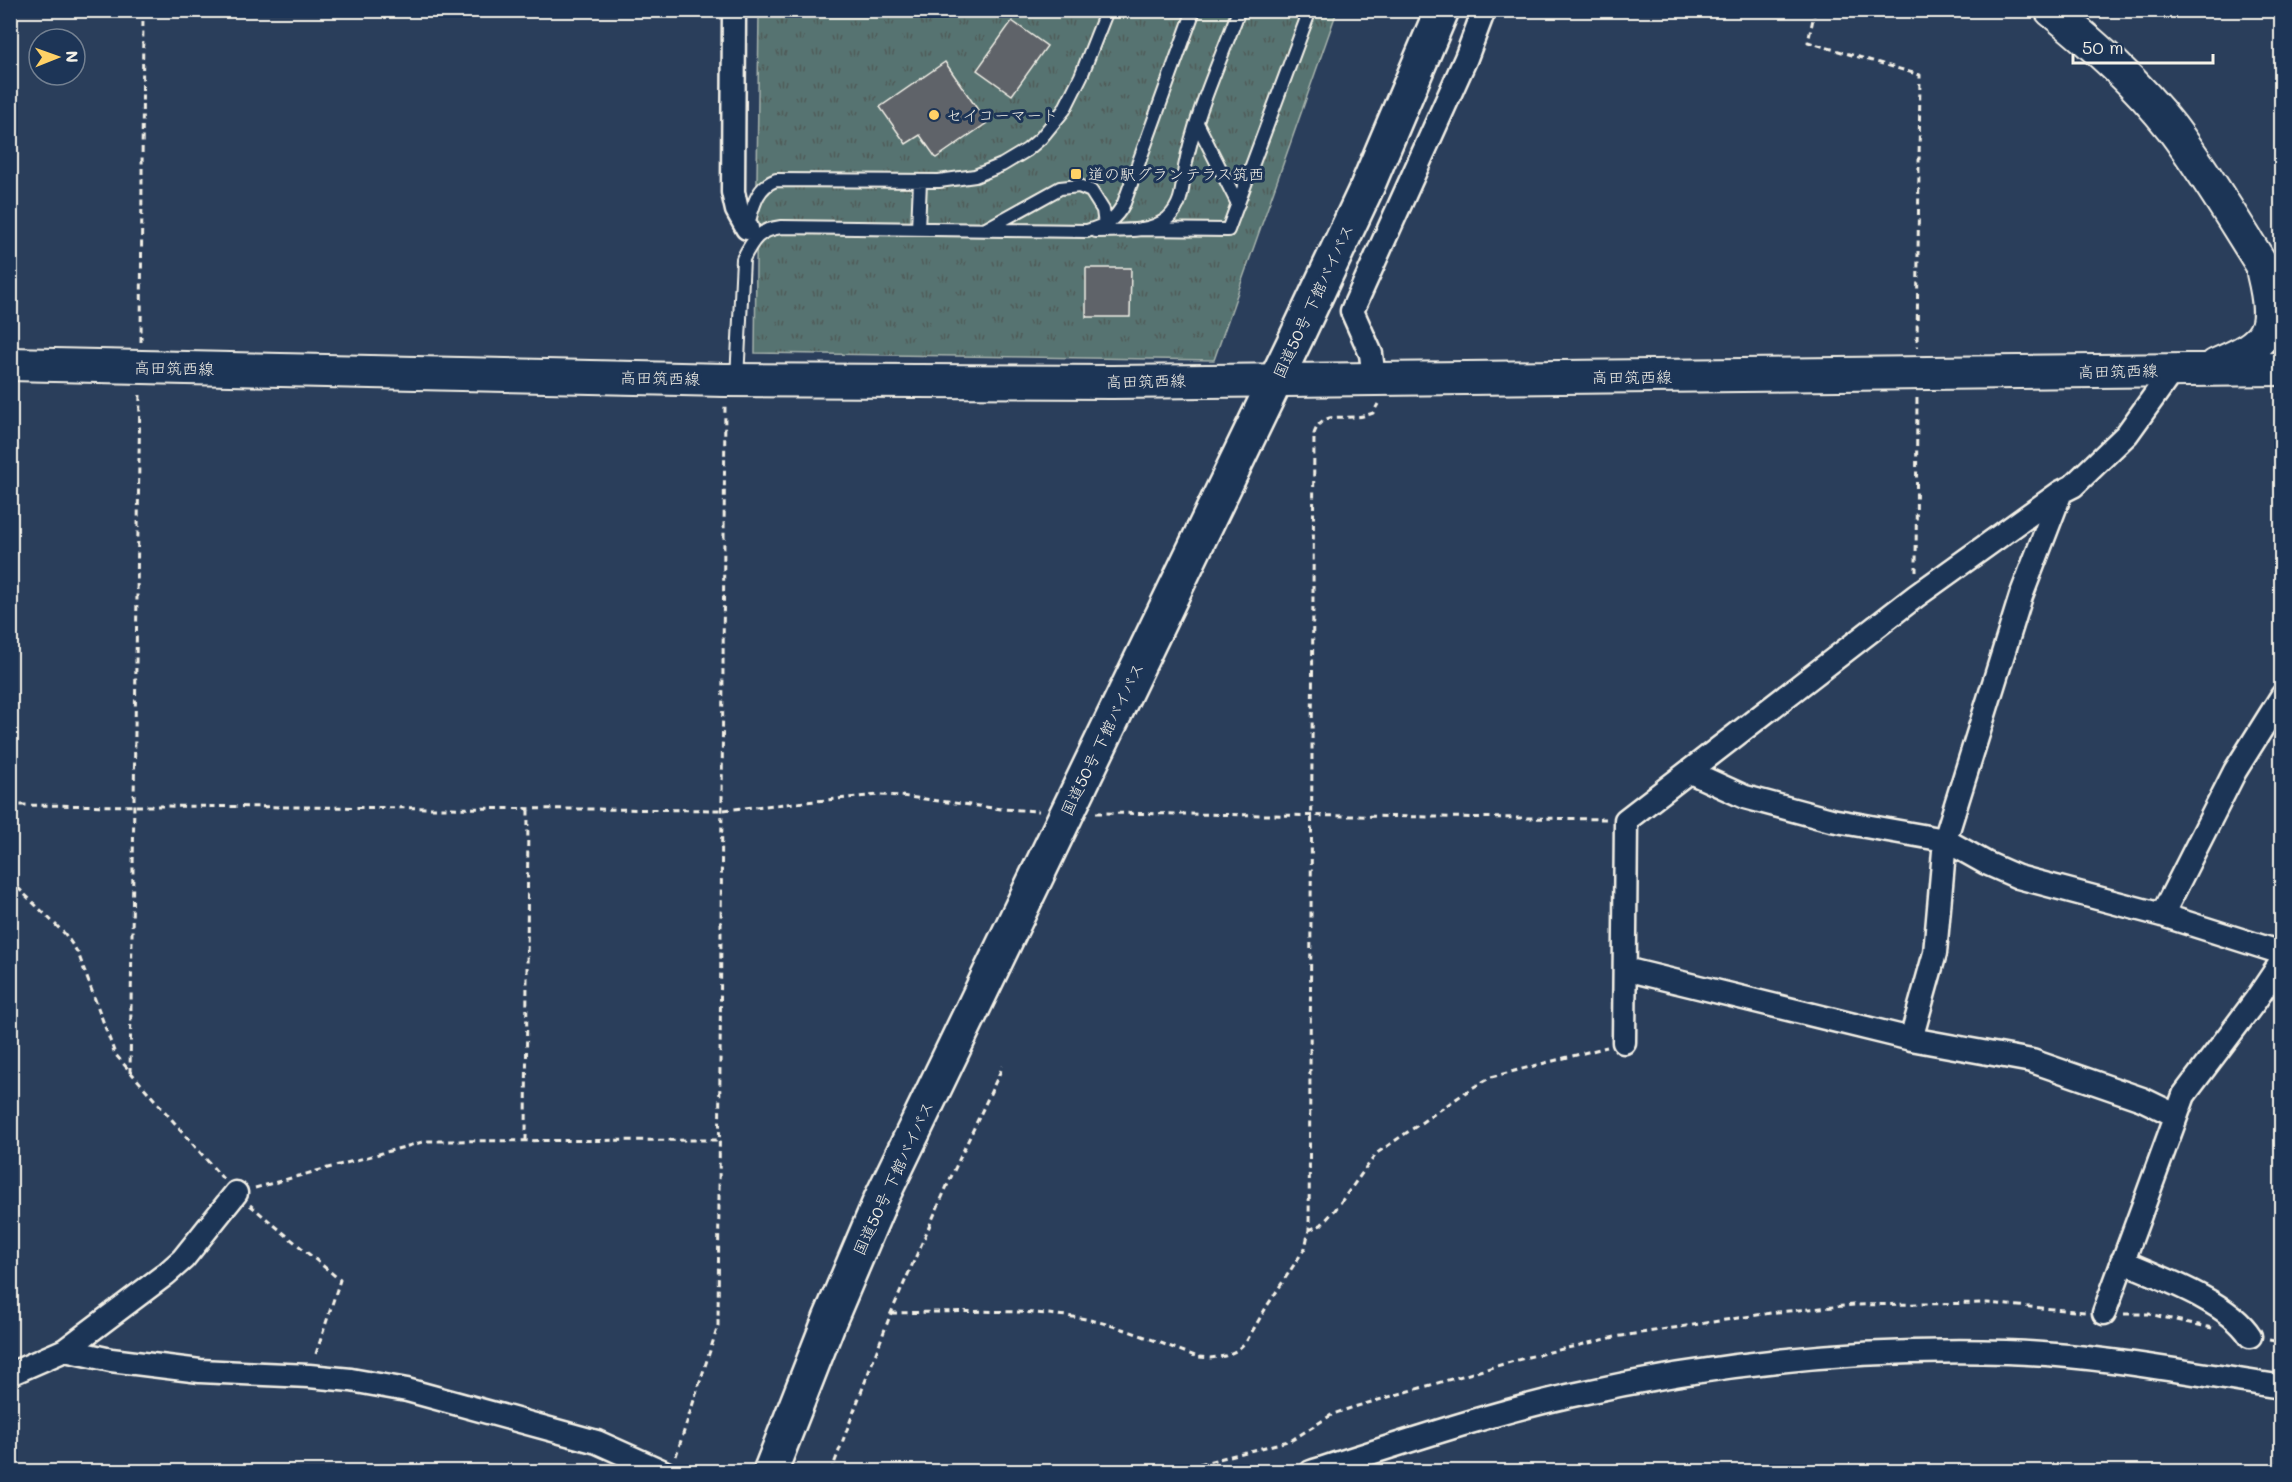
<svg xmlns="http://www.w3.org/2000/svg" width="2292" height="1482" viewBox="0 0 2292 1482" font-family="Mali,'Klee One',sans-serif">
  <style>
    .park { fill: url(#park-tufts); stroke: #a6b2ac; stroke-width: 1.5 }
    .building { fill: #5e6369; stroke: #f4f1e8; stroke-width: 1.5 }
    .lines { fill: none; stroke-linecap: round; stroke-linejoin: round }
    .lane-casing { stroke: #f4f1e8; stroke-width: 16 }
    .street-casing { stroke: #f4f1e8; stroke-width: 27 }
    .secondary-casing { stroke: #f4f1e8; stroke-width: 36 }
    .highway-casing { stroke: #f4f1e8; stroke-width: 38 }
    .path { stroke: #f4f1e8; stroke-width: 3; stroke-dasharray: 6 4.5; stroke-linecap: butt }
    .lane { stroke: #1d3557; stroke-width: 12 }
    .street { stroke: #1d3557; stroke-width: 22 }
    .secondary { stroke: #1d3557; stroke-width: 32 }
    .highway { stroke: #1d3557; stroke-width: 33 }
    .poi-dot { fill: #ffd166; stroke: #1d3557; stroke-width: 2 }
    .labels { text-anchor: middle; stroke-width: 6; stroke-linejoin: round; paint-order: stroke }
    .poi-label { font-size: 16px; fill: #f4f1e8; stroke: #1d3557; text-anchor: start }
    .street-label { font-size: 16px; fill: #f4f1e8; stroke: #1d3557 }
  </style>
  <defs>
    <pattern id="park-tufts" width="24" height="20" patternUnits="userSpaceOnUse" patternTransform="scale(1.5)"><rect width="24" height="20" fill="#577371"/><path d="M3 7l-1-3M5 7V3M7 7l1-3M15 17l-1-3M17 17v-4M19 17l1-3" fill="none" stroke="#4f5b59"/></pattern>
  </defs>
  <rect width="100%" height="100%" fill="#2a3e5b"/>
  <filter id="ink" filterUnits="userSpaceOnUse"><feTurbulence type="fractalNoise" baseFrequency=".0167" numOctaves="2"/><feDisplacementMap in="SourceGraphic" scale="12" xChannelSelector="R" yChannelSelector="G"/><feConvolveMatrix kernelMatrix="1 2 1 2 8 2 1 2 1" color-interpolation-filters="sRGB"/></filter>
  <g filter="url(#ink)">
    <path class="park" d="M759 11H1337L1214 360 755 353Z"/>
    <path class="building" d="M1012 21 1047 46 1012 95 977 70Z
      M945 62 987 123 936 158 920 135 906 144 880 107Z
      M1086 268H1131L1130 317H1086Z"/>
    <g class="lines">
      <defs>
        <path id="lane" d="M1197 123 1238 204
          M747 228C753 208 755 188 776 180L939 181 975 176 1002 165 1027 150 1041 138 1064 110 1081 76 1107 10
          M918 229 920 181
          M986 229 1060 188 1079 186 1091 191 1103 210 1105 225
          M1141 229 1228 230 1310 10
          M1096 231C1119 230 1149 234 1168 218 1183 204 1182 187 1185 167 1195 114 1220 62 1239 10
          M737 379 743 259C753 239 759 230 781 227L1087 231C1104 226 1116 220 1124 203L1194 10"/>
        <path id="street" d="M734 10 733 192 737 210 747 228
          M1374 379 1371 354 1352 311 1466 58 1484 10
          M1690 772 1745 797 1831 820 1945 840 1986 863 2018 877 2162 915 2282 953
          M2162 915 2235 771 2282 696
          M1625 969 1911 1039 2032 1061 2142 1099 2175 1115
          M1911 1039 1935 953 1945 840 2021 596 2061 492
          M1624 1042 1626 820 1916 596 2061 492 2073 486 2127 434 2173 370
          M2122 1261C2159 1277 2229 1302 2250 1336
          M2104 1313 2184 1095 2255 1001 2282 961
          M65 1350 111 1360 200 1371 309 1376 351 1380 407 1390 597 1442 664 1472
          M10 1374 65 1350 166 1274 183 1259 236 1193
          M1311 1472C1396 1445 1481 1416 1568 1396 1712 1363 1858 1348 2006 1352 2099 1355 2190 1373 2282 1387"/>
        <path id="secondary" d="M2051 10C2095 46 2137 83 2172 128 2212 181 2245 240 2282 296
          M10 364 725 380 1112 382 2282 369
          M2216 365C2269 343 2277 331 2263 273"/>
        <path id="highway" d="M770 1472 830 1319 881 1199 1297 336 1367 187 1442 10"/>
      </defs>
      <use href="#lane" class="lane-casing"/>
      <use href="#street" class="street-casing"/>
      <use href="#secondary" class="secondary-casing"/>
      <use href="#highway" class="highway-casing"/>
      <path class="path" d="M1815 10 1808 42 1920 75 1917 347
        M141 342 143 10
        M1916 572 1917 396
        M10 805 723 810 879 795 901 796 1001 809 1039 811
        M1096 813 1608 819
        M10 880 65 934 78 953 115 1054 224 1180
        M130 1073 140 391
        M526 1141 528 809
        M255 1188 426 1141 719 1140
        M250 1205 340 1280 315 1357
        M1309 1230 1321 1225 1335 1210 1377 1153 1472 1088 1491 1077 1607 1047
        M891 1313C955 1312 1017 1308 1080 1318 1120 1325 1159 1343 1198 1357L1210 1358 1225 1356 1236 1351 1246 1342 1267 1306 1305 1248 1309 1230 1314 434C1321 413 1335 418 1354 417 1361 417 1367 415 1373 413L1378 404
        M2124 1314H2149L2212 1328
        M2269 1340 2282 1342
        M676 1456 718 1326 725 404
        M831 1472 891 1313 951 1177 1003 1066
        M1169 1472 1292 1440 1333 1414 1354 1407 1528 1357 1615 1337 1777 1312 1854 1305 1987 1303 2085 1312"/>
      <use href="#lane" class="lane"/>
      <use href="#street" class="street"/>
      <use href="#secondary" class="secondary"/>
      <use href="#highway" class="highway"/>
    </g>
  </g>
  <g class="poi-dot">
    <circle cx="934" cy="115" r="6"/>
    <rect x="1070" y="168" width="12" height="12" rx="3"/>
  </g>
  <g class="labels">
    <g class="poi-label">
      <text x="946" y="121">セイコーマート</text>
      <text x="1088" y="180">道の駅グランテラス筑西</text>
    </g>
    <g class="street-label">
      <text transform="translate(1313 301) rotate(-65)" y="6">国道50号 下館バイパス</text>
      <text transform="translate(174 368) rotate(1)" y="6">高田筑西線</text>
      <text transform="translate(2118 371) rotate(-1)" y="6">高田筑西線</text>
      <text x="1632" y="383">高田筑西線</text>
      <text transform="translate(660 378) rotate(1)" y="6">高田筑西線</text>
      <text transform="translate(1146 381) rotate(-1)" y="6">高田筑西線</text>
      <text transform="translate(1102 739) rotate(-64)" y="6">国道50号 下館バイパス</text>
      <text transform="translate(893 1178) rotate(-65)" y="6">国道50号 下館バイパス</text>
    </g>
  </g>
  <rect width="2292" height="1482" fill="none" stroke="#1d3557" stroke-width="36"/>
  <rect x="18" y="18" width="2256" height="1446" fill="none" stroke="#f4f1e8" stroke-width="2" filter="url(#ink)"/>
  <g transform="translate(57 57) rotate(89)"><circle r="28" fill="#1d3557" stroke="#738091" stroke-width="1.5"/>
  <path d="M0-4.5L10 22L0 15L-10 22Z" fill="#ffd166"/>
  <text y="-9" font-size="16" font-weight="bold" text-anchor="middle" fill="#f4f1e8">N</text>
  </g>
  <path d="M2073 54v9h140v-9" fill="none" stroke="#f4f1e8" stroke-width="3"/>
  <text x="2082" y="54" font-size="18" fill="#f4f1e8" stroke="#1d3557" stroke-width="4.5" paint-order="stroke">50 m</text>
</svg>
